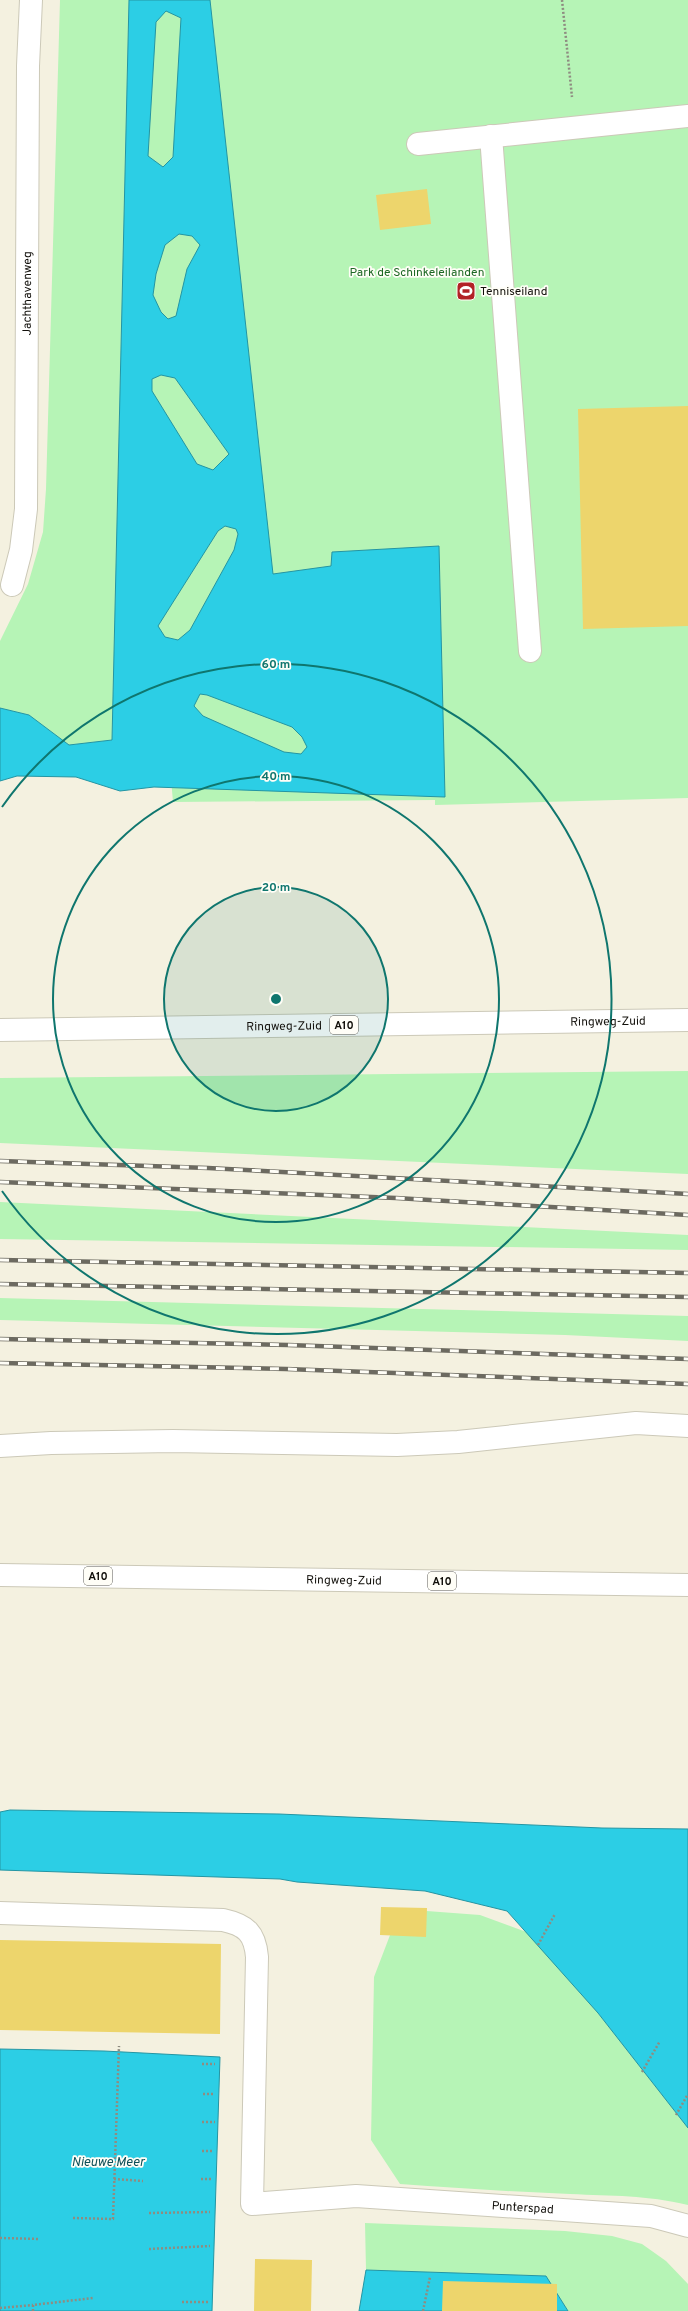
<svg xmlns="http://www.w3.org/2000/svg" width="688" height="2311" viewBox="0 0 688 2311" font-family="Overpass,sans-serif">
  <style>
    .green { fill: #b6f4b6 }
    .water { fill: #2ccee5; stroke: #2495a3; fill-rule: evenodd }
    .building { fill: #edd56c }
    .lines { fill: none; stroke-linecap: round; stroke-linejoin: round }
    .minor-casing { stroke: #ccc9b8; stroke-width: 24 }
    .highway-casing { stroke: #ccc9b8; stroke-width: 24 }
    .path { stroke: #8f8c81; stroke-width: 2.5; stroke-dasharray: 2 2; stroke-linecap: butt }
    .minor { stroke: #fff; stroke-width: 22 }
    .highway { stroke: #fff; stroke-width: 22 }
    .rail-casing { stroke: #6c6a60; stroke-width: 4.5 }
    .rail { stroke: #fffef7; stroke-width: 3; stroke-dasharray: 9; stroke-linecap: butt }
    .ring { fill: none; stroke: #0f766e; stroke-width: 2 }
    .labels { text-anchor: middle; stroke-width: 3.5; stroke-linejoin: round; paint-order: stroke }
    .shield { fill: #fffef7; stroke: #585751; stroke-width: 1 }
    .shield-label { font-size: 11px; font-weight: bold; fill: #110f0a }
    .park-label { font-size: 12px; fill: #1d6824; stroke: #fffef7 }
    .poi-label { font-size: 12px; fill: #110f0a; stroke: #fffef7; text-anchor: start }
    .street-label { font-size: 12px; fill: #110f0a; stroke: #fffef7 }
    .water-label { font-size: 13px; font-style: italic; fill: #0f5059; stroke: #fffef7 }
    .centre { fill: #0f766e; stroke: #fffef7; stroke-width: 2 }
    .ring-label { font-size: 12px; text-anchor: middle; font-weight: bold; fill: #0f766e; stroke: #fffef7; stroke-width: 3.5; stroke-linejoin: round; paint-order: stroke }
  </style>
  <rect width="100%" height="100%" fill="#f4f1e0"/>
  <path class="green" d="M60 0H129L112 740 69 745 29 715 0 708V641L28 584 43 532 46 489Z
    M131 0H688V798L435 805V800L173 802 158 626Z
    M688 1071V1174L0 1143V1078Z
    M0 1202 688 1235V1250L0 1239Z
    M0 1298 688 1316V1341L565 1335 0 1320Z
    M400 1909 480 1915 529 1933 598 2013 688 2128V2205C646 2195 613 2196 570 2194 513 2192 457 2188 400 2184L371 2140 374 1977Z
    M365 2223 565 2231 612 2236 642 2244 666 2261 688 2284V2311H568L546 2276 366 2270Z"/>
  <path class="water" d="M129 0H210L273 574 331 566 332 552 439 546 445 797 154 787 120 791 76 777 17 776 0 781V708L29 715 69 745 112 740ZM166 11 181 18 173 157 163 167 148 156 156 22ZM179 234 192 236 200 245 187 269 176 316 168 319 161 312 153 295 156 274 165 245ZM161 375 175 378 229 454 213 470 197 464 152 391V379ZM225 526 236 529 238 534 234 550 190 630 178 640 165 637 158 626 218 531ZM200 694 207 695 292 727 302 737 307 747 301 754 284 752 203 716 194 706Z
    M10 1810 279 1814 602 1828 688 1829V2128L598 2013 507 1911 425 1891 297 1882 280 1879 0 1870V1812Z
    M0 2049 104 2051 220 2057 212 2311H0Z
    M366 2270 546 2276 568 2311H359Z"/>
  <path class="building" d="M427 189 431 224 380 230 376 195Z
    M688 406V626L583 629 578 409Z
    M381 1907 427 1908 426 1937 380 1935Z
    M0 1940 221 1944 220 2034 0 2030Z
    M255 2259 312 2260 311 2311H254Z
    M443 2281 557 2284V2311H442Z"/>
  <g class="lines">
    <defs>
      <g id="minor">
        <path d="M491 136 530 651"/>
        <path d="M418 144 688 116"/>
        <path id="s1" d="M12 585 21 550 26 509 28 66 31 0"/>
        <path d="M0 1446 51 1443 173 1441 397 1445 458 1442 636 1423 688 1426"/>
        <path id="s2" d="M0 1913 223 1920C246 1925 255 1933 257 1957L252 2204 356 2196 651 2216 688 2226"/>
      </g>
      <g id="highway">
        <path id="s3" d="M0 1030 688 1020"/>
        <path id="s4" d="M0 1575 688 1585"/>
      </g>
    </defs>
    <use href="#minor" class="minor-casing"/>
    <use href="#highway" class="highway-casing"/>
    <path class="path" d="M562 0 572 97
      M538 1945 555 1914
      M202 2064H215
      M642 2072 660 2041
      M203 2094H215
      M676 2115 688 2094
      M202 2122H215
      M202 2151H214
      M114 2179 143 2181
      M201 2179H213
      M149 2213 210 2212
      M73 2218 113 2219 119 2046
      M0 2238 39 2239
      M149 2249 210 2246
      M182 2302H210
      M0 2308 33 2305
      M33 2311V2305L93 2298
      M423 2311 430 2277"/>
    <use href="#minor" class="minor"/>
    <use href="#highway" class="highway"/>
    <defs>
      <path id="rail" d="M0 1161 208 1168 688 1194
        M0 1182 396 1198 688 1215
        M0 1260 688 1273
        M0 1284 688 1297
        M0 1339 288 1345 688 1359
        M0 1363 286 1369 688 1384"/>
    </defs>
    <use href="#rail" class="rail-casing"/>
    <use href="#rail" class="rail"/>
  </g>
  <circle cx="276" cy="999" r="112" fill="#0f766e" fill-opacity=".12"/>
  <g class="ring">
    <circle cx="276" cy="999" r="112"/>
    <circle cx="276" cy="999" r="223"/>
    <path d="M2 807A335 335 0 1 1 2 1191"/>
  </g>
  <defs>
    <symbol id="stadium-square" viewBox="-11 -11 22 22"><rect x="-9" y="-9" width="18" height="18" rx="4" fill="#b22126" stroke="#fffef7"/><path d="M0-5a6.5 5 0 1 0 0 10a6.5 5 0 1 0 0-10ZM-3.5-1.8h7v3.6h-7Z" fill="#fff"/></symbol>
  </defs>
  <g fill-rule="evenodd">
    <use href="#stadium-square" x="455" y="280" width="22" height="22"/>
  </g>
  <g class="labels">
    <g class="shield">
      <rect x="330" y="1016" width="28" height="18" rx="3"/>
      <rect x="84" y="1567" width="28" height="18" rx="3"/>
      <rect x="428" y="1572" width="28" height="18" rx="3"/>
    </g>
    <g class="shield-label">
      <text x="344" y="1029">A10</text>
      <text x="98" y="1580">A10</text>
      <text x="442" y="1585">A10</text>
    </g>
    <g class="park-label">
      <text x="417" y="276">Park de Schinkeleilanden</text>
    </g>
    <g class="poi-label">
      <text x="480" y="295">Tenniseiland</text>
    </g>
    <g class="street-label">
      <text dy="4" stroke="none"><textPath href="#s1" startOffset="293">Jachthavenweg</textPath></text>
      <text dy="4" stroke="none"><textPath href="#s3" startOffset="608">Ringweg-Zuid</textPath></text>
      <text dy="4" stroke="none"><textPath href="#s3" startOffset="284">Ringweg-Zuid</textPath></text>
      <text dy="4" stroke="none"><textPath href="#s4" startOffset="344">Ringweg-Zuid</textPath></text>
      <text dy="4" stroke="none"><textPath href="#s2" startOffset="797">Punterspad</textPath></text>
    </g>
    <g class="water-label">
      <text x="108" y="2166">Nieuwe Meer</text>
    </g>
  </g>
  <circle cx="276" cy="999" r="6" class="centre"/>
  <g class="ring-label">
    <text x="276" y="668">60 m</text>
    <text x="276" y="780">40 m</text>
    <text x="276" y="891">20 m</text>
  </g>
</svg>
